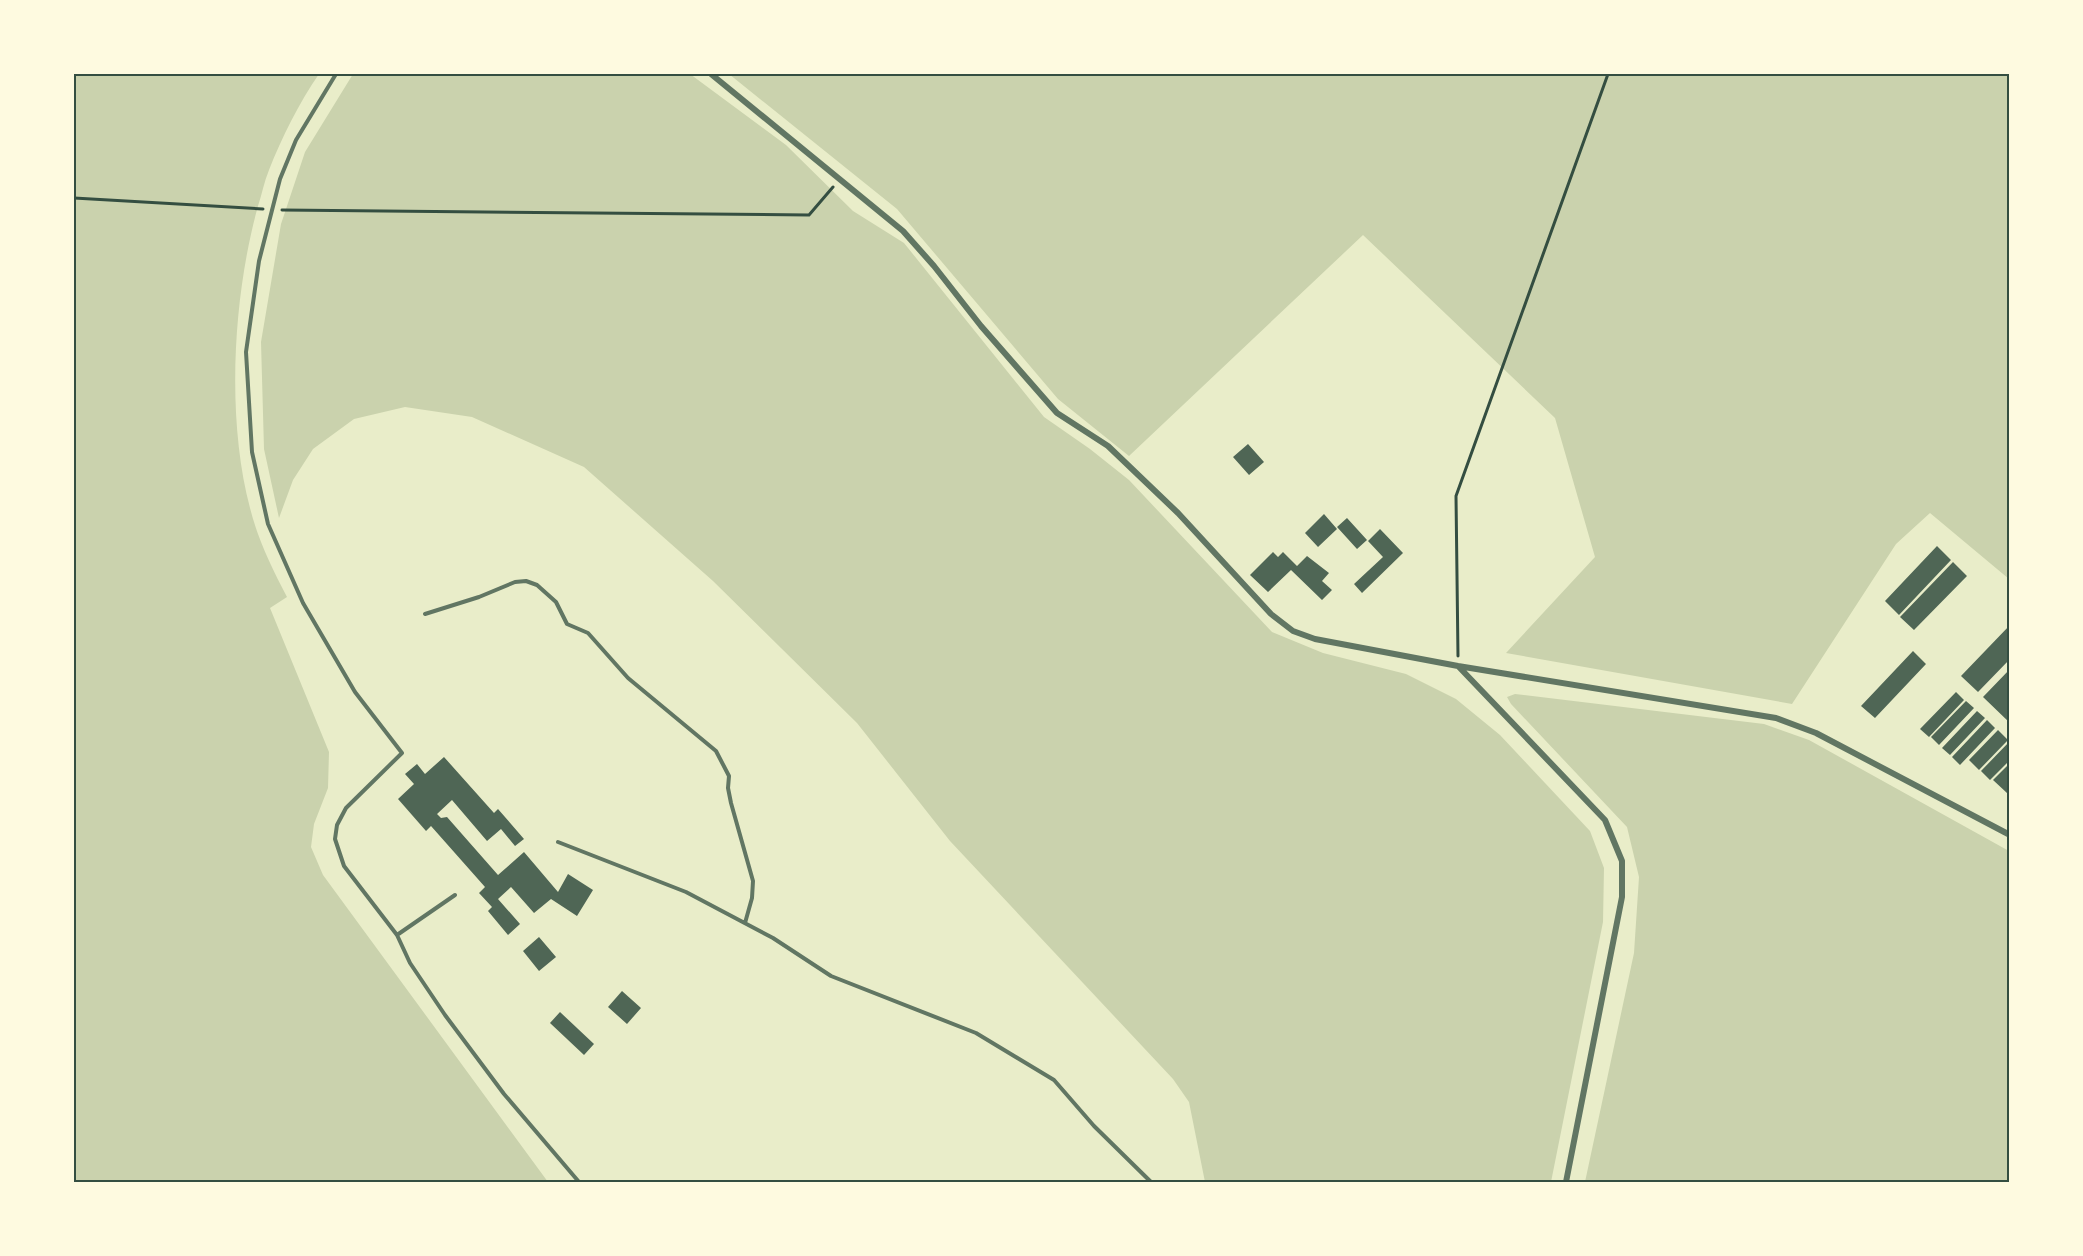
<svg xmlns="http://www.w3.org/2000/svg" width="2083" height="1256" viewBox="0 0 2083 1256" font-family="Ubuntu,sans-serif">
  <style>
    .green { fill: #cad2ad }
    .building { fill: #4f6655 }
    .lines { fill: none; stroke-linecap: round; stroke-linejoin: round }
    .path { stroke: #344e41; stroke-width: 3 }
    .service { stroke: #617663; stroke-width: 4 }
    .minor { stroke: #617663; stroke-width: 6 }
    .neatline { fill: none; stroke: #344e41; stroke-width: 2 }
  </style>
  <rect width="100%" height="100%" fill="#e9edc9"/>
  <path class="green" d="M74 74H319C299 103 282 137 269 170 264 182 262 194 258 206 233 296 226 417 250 508 258 540 272 568 287 597L270 608 329 752 328 788 314 824 311 847 323 875 548 1182H74Z
    M353 74H690L786 145 853 211 904 243 1044 417 1090 449 1129 480 1272 632 1323 653 1406 674 1456 699 1500 735 1590 831 1604 868 1603 922 1551 1182H1205L1189 1102 1173 1079 950 841 857 723 713 581 584 467 472 417 405 407 354 419 313 449 293 480 279 518 264 449 261 342 281 224 305 152Z
    M729 74H2009V579L1930 513 1896 544 1792 704 1506 653 1595 557 1555 418 1363 235 1129 456 1058 399 897 209Z
    M1515 694 1764 724 1809 740 2009 851V1182H1585L1634 953 1639 877 1627 827 1511 704 1507 697Z"/>
  <path class="building" d="M1248 444 1264 462 1249 475 1233 457Z
    M1324 514 1337 529 1318 547 1305 533Z
    M1347 518 1367 540 1357 549 1337 527Z
    M1380 529 1403 553 1362 593 1354 584 1383 557 1368 541Z
    M1937 546 1951 560 1899 615 1885 601Z
    M1273 552 1278 557 1283 552 1297 566 1307 556 1329 573 1322 581 1332 590 1322 600 1291 570 1268 592 1250 575Z
    M1953 562 1967 576 1914 630 1900 617Z
    M2010 625V659L1978 692 1961 676Z
    M1913 651 1926 664 1875 718 1861 706Z
    M2010 669V723L1983 697Z
    M1956 692 1964 700 1929 737 1920 729Z
    M1966 701 1974 708 1939 745 1931 737Z
    M1977 711 1985 718 1950 755 1942 748Z
    M1987 720 1995 728 1960 765 1952 757Z
    M1998 730 2008 740 1979 770 1969 760Z
    M2010 741V760L1990 780 1981 771Z
    M444 757 494 813 498 809 524 839 515 846 501 829 487 841 452 800 437 814 441 818 447 817 498 875 524 852 558 892 568 874 593 890 577 916 551 899 534 913 511 887 498 899 520 924 508 935 488 911 492 907 479 893 485 887 431 826 426 831 398 799 414 784 405 774 417 764 425 774Z
    M2010 763V790L2007 793 1993 780Z
    M539 937 556 957 539 971 523 951Z
    M622 991 641 1008 627 1024 608 1007Z
    M560 1012 594 1044 584 1055 550 1023Z"/>
  <g class="lines">
    <path class="path" d="M74 198 263 209
      M282 210 809 215 833 187
      M1458 656 1456 496 1608 74"/>
    <path class="service" d="M336 74 296 140 280 179 259 261 246 352 252 452 268 524 303 603 355 692 402 753 346 808 337 825 335 839 344 866 397 935 410 963 445 1015 504 1094 579 1182
      M425 614 479 597 515 582 526 581 537 585 556 602 567 624 588 633 628 678 716 751 729 776 728 788 731 803 753 881 752 898 745 923
      M558 842 686 892 773 938 831 976 976 1033 1054 1080 1094 1126 1151 1182
      M397 935 455 895"/>
    <path class="minor" d="M711 74 903 231 934 266 981 326 1057 413 1108 446 1178 513 1271 614 1293 631 1315 639 1458 666 1776 718 1816 733 2010 835
      M1459 667 1605 820 1622 861V897L1566 1182"/>
  </g>
  <rect width="2083" height="1256" fill="none" stroke="#fefae0" stroke-width="150"/>
  <rect x="75" y="75" width="1933" height="1106" class="neatline"/>
</svg>
